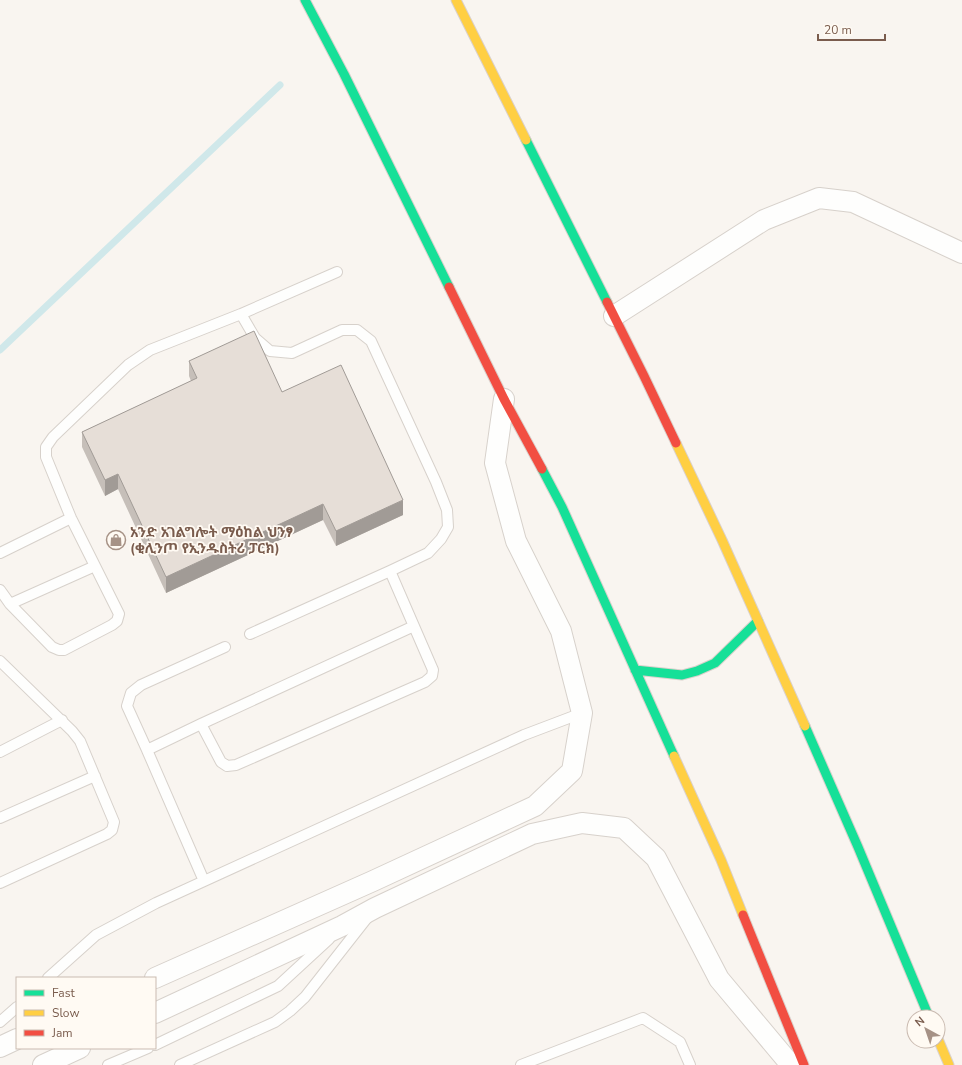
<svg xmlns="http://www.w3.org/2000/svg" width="962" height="1065" viewBox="0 0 962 1065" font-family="'Nunito Sans','Noto Sans Ethiopic',sans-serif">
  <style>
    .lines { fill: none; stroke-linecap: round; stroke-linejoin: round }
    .stream { stroke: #d0e8ea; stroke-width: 7 }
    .lane-casing { stroke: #d7d1cb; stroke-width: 12 }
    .street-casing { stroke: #d7d1cb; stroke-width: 22 }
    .fast-casing { stroke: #dad1cc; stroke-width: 11 }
    .slow-casing { stroke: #dad1cc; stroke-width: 11 }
    .jam-casing { stroke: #dad1cc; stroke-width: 11 }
    .lane { stroke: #fefefd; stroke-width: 10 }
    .street { stroke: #fefefd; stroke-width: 20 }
    .fast { stroke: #16e098; stroke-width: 9 }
    .slow { stroke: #ffcf43; stroke-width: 9 }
    .jam { stroke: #f24e42; stroke-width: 9 }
    .wall { fill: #c6bfb9 }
    .shaded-wall { fill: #a19b96 }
    .building { fill: #e6ded7; stroke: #a19b96 }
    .labels { text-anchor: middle; stroke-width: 3.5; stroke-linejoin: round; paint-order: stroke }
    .poi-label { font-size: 14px; font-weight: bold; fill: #7a5c4d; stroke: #fffaf3; text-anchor: start }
  </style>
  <rect width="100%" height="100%" fill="#f9f5f0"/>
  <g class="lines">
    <path class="stream" d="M0 350 280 85"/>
    <defs>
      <path id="lane" d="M241 314 255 338 270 351 292 353 342 330H357L371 341 436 482 447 510 448 527 441 539 428 553 390 571 250 634
        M0 553 71 518
        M0 590 10 604 52 647 59 650H64L112 625 117 621 119 614 71 518 46 457V447L53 437 128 365 150 350 241 314 337 272
        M10 604 95 566
        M0 661 72 731 80 741 114 822 112 830 107 834 0 883
        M201 724 221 762 227 766 236 765 425 682 432 676 433 670 390 571
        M147 750 127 706 131 693 141 685 225 647
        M0 752 62 720
        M0 818 95 776
        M204 881 147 750 201 724 414 626
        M48 978 96 935 156 903 524 735 582 713
        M0 1022 17 1007
        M155 1045 278 986 329 939
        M108 1065 148 1048
        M180 1065 275 1022 290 1011 305 997 367 918
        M521 1065 643 1018 680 1042 690 1065"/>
      <path id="street" d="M614 316 764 220 819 198 853 202 962 253
        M155 978 373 881 535 806 572 771 582 713 561 631 516 541 495 463 504 399
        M155 1013 342 926 375 908 532 834 582 823 624 828 656 858 719 979 791 1065
        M0 1047 17 1039
        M43 1065 80 1048"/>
      <path id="fast" d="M305 0 344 74 449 287
        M526 140 607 302
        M542 469 562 507 674 756
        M635 670 682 675 697 671 715 663 758 621
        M805 726 858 847 929 1017"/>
      <path id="slow" d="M456 0 526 140
        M676 443 722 540 805 726
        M674 756 721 860 743 915
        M938 1039 949 1065"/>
      <path id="jam" d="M449 287 504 399 542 469
        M607 302 644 376 676 443
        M743 915 804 1065"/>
    </defs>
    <use href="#lane" class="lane-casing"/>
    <use href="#street" class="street-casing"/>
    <use href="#fast" class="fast-casing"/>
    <use href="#slow" class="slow-casing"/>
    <use href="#jam" class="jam-casing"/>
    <use href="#lane" class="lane"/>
    <use href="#street" class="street"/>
    <use href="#fast" class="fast"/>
    <use href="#slow" class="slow"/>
    <use href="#jam" class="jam"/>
  </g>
  <path class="wall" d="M189 361 282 392 403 515 336 546 323 520 166 593 118 489 105 496 82 447V432L191 381 189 376Z"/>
  <path class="shaded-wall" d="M118 474V489L105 496V480Z
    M403 500V515L336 546V531Z
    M323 504V520L166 593V577Z"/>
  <path class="building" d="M254 331 282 392 341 365 403 500 336 531 323 504 166 577 118 474 105 480 82 432 197 378 189 361Z"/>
  <defs>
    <symbol id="shop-ring" viewBox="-11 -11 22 22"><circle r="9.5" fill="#fffaf3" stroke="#a69286" stroke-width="1.5"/><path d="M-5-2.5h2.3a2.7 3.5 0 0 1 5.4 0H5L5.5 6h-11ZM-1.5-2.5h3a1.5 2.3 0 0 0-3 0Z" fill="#a69286"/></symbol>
  </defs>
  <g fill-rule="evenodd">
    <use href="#shop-ring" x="105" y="529" width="22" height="22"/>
  </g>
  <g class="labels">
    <g class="poi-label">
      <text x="130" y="537">አንድ አገልግሎት ማዕከል ህንፃ<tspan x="130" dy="16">(ቂሊንጦ የኢንዱስትሪ ፓርክ)</tspan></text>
    </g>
  </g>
  <rect x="16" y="977" width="140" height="72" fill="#fffaf3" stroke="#cabbb1"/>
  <rect x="24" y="990" width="20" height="6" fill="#16e098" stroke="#cabbb1"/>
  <text x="52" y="997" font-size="12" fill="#7a5c4d">Fast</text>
  <rect x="24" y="1010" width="20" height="6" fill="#ffcf43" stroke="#cabbb1"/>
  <text x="52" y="1017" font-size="12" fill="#7a5c4d">Slow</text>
  <rect x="24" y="1030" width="20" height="6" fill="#f24e42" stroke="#cabbb1"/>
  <text x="52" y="1037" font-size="12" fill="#7a5c4d">Jam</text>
  <g transform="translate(926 1029) rotate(320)"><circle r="19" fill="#fffaf3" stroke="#cabbb1"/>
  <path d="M0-3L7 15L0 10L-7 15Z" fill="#a69286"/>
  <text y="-6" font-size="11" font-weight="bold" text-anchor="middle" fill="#7a5c4d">N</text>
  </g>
  <path d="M818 34v6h67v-6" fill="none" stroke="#7a5c4d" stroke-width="2"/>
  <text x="824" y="34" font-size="12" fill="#7a5c4d" stroke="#fffaf3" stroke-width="3" paint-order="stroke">20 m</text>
</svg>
